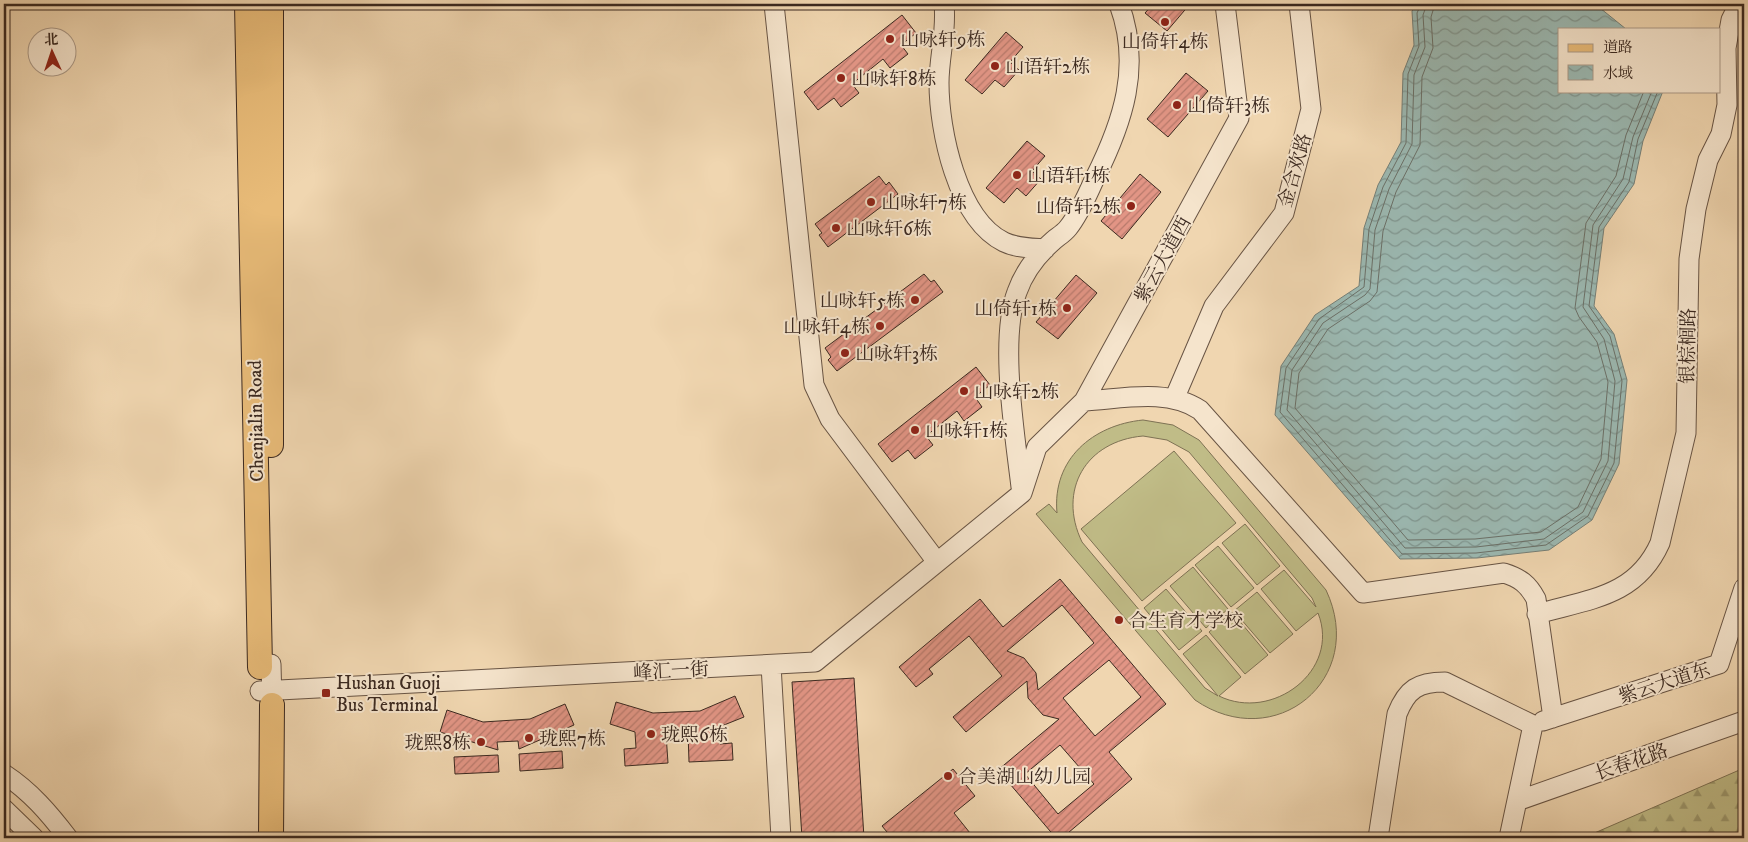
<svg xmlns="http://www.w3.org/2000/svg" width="1748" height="842" viewBox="0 0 1748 842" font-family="'IM FELL DW Pica','Noto Serif SC',serif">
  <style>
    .grass { fill: #c0bc87; stroke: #7e7254; fill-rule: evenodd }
    .forest { fill: url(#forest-firs); stroke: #7e7254 }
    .water { fill: url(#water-waves); stroke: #757f77 }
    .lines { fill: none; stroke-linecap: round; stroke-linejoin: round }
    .shore { stroke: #6b7068; stroke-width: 1 }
    .building { fill: url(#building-hatch); stroke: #3b2920; fill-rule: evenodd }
    .minor-casing { stroke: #685444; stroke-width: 21 }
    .major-casing { stroke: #3b2920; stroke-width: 26 }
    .minor { stroke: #f5e4cc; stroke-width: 19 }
    .major { stroke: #e8bb78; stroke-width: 24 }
    .poi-dot { fill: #8f2418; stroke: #f5e4cc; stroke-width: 2 }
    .labels { text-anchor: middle; stroke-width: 4; stroke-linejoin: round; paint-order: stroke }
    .poi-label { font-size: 19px; fill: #3b2920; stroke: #f5e4cc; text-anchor: start }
    .street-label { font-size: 19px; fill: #3b2920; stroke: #f5e4cc }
  </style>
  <defs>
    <pattern id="forest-firs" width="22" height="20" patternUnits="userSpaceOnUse" patternTransform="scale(1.25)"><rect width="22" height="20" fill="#c0bc87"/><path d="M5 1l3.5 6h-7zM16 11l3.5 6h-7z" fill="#9d996e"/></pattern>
    <pattern id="water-waves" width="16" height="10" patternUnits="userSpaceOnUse" patternTransform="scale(1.25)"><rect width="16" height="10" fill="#9bb8b1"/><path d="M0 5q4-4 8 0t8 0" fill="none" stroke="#809690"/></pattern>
    <pattern id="building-hatch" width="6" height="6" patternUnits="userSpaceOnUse" patternTransform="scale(1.25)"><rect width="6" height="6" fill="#e29585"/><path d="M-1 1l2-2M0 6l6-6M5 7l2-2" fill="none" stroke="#b87a6c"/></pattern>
  </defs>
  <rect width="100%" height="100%" fill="#f0d6b0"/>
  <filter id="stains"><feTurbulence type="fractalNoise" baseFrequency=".004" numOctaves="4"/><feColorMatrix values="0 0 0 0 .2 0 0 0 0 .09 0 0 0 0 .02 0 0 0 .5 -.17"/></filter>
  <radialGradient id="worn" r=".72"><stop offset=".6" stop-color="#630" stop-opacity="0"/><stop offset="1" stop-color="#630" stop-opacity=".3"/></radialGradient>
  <path class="grass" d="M1143 420 1173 425 1199 440 1326 590C1368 679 1275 755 1195 700L1036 514 1049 504 1057 513C1052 459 1093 425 1143 420ZM1143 436 1167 440 1189 452 1312 598 1316 607 1284 570 1261 589 1296 631 1318 613C1341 671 1272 722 1219 696L1241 677 1206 635 1183 654 1218 696 1205 688 1082 542C1057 490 1086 441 1143 436Z
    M1174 451 1236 523 1142 601 1081 529Z
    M1245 524 1280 566 1257 585 1222 543Z
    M1218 546 1254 588 1231 607 1195 565Z
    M1193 567 1228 609 1206 628 1170 586Z
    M1166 589 1202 631 1179 650 1144 608Z
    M1257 592 1293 634 1270 653 1234 611Z
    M1232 612 1268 655 1245 674 1209 632Z"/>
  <path class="forest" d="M1744 768V838H1583Z"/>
  <path class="water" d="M1417 4H1595L1626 29H1559V91H1663L1643 141 1634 184 1604 228 1594 306 1614 334 1627 380 1619 464 1592 520 1549 550 1477 558 1400 559 1275 415 1281 366 1315 315 1359 286 1364 228 1378 185 1401 142 1403 73 1414 45 1412 11Z"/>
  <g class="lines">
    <path class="shore" d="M1421 4 1417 13 1419 46 1408 74 1406 143 1383 187 1369 229 1364 287 1319 319 1286 368 1280 412 1402 554 1476 553 1546 545 1588 516 1614 463 1622 381 1610 336 1589 306 1599 227 1629 182 1638 139 1658 91
      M1427 4 1423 15 1425 47 1414 75 1412 144 1389 189 1375 230 1370 289 1365 295 1323 323 1292 370 1287 410 1405 548 1476 547 1544 539 1583 512 1608 461 1615 381 1604 339 1583 307 1593 225 1623 179 1633 137 1652 91
      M1435 4 1431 17 1433 48 1422 77 1420 145 1396 192 1383 231 1377 292 1370 301 1328 329 1299 373 1295 408 1408 540 1475 539 1541 532 1578 507 1601 459 1608 382 1597 342 1579 317 1575 308 1586 223 1616 176 1626 135 1644 91"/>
  </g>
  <path class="building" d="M1153 4H1190L1167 31 1145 13Z
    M902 15 916 33 901 45 908 54 890 68 883 59 852 84 859 93 841 107 834 98 818 110 804 92Z
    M1006 32 1023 47 1010 62 1019 70 1004 87 995 80 982 94 965 80Z
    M1186 73 1208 91 1168 137 1147 119Z
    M1027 141 1045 156 1032 171 1041 179 1026 196 1017 188 1004 203 986 188Z
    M1140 174 1161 192 1122 239 1101 221Z
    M879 176 886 185 889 182 898 194 828 247 819 235 822 233 815 224Z
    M924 274 931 282 934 280 943 292 837 371 828 360 831 357 825 348Z
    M1076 275 1097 293 1058 339 1036 322Z
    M976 367 990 385 975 397 982 407 964 421 957 411 926 436 933 445 915 459 908 450 892 462 878 444Z
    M1060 579 1166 704 1109 752 1132 779 1062 838H1056L998 770 1059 719 1043 715 1028 698 1027 681 966 732 953 717 1002 676 969 636 929 669 933 674 916 687 899 667 980 599 1003 627ZM1062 605 1094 643 1038 690 1036 673 1024 658 1007 651ZM1109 660 1141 697 1095 736 1063 698ZM1060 745 1094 784 1058 814 1025 774Z
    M854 678 864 838H802L792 682Z
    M735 696 744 717 719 727 720 744 732 743 733 760 689 762 688 732 666 734 668 763 625 766 624 749 636 748 635 732 610 724 616 702 653 713 700 711Z
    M565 704 574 725 519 749 518 741 497 742 498 750 440 732 447 710 483 722 530 719Z
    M562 751 563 768 520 771 519 754Z
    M498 755 499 772 455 774 454 757Z
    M953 769 975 796 954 813 974 838H934L930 833 924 838H892L882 826Z"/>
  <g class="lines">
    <defs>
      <path id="minor" d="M774 4 814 385 830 419 937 562
        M944 4C947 31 939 56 939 83 939 130 957 219 1004 242 1016 248 1031 248 1045 249
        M1175 397 1214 306 1284 213 1311 109 1299 4
        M1084 401C1122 399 1167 388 1200 410L1363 593 1504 573C1520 578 1528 584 1536 599L1553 718
        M1021 487C1015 435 999 339 1017 292 1024 272 1038 254 1054 240 1059 236 1064 233 1068 228 1080 213 1087 195 1095 178 1123 122 1142 66 1119 4
        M1022 493 1037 447 1084 401 1239 118 1225 4
        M1537 614C1589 599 1636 597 1660 543L1686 433 1689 259 1696 209 1708 160 1721 134 1727 105 1726 48 1731 20 1739 4
        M271 664 272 703
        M771 665 781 838
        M260 691 815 662 1022 493
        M1543 721 1719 664 1744 588
        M4 774C30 791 49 813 68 838
        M1517 801 1744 721
        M4 809 34 838
        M1378 838 1397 714C1407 689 1418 682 1445 682L1533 725
        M1509 838 1533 725"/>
      <path id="major" d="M247 4 260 667
        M271 445V4
        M271 838 272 705"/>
    </defs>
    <use href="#minor" class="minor-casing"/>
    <use href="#major" class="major-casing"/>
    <use href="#minor" class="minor"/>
    <use href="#major" class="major"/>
  </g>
  <g class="poi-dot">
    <circle cx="1165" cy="22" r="5"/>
    <circle cx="890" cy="39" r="5"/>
    <circle cx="995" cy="66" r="5"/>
    <circle cx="841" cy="78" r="5"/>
    <circle cx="1177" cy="105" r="5"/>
    <circle cx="1017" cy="175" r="5"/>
    <circle cx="871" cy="202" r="5"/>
    <circle cx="1131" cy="206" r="5"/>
    <circle cx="836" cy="228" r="5"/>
    <circle cx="915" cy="300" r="5"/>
    <circle cx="1067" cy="308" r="5"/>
    <circle cx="880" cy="326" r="5"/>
    <circle cx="845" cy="353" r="5"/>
    <circle cx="964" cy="391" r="5"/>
    <circle cx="915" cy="430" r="5"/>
    <circle cx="1119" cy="620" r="5"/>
    <rect x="321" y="688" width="10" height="10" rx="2.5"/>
    <circle cx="651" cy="734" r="5"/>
    <circle cx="529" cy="738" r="5"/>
    <circle cx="481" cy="742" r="5"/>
    <circle cx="948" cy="776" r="5"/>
  </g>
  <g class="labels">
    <g class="poi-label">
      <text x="900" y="46">山咏轩9栋</text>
      <text x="1165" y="48" text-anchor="middle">山倚轩4栋</text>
      <text x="1005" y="73">山语轩2栋</text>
      <text x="851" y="85">山咏轩8栋</text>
      <text x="1187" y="112">山倚轩3栋</text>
      <text x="1027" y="182">山语轩1栋</text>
      <text x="881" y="209">山咏轩7栋</text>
      <text x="1121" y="213" text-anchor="end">山倚轩2栋</text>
      <text x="846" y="235">山咏轩6栋</text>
      <text x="905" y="307" text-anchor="end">山咏轩5栋</text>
      <text x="1057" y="315" text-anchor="end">山倚轩1栋</text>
      <text x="870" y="333" text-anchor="end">山咏轩4栋</text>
      <text x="855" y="360">山咏轩3栋</text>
      <text x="974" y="398">山咏轩2栋</text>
      <text x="925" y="437">山咏轩1栋</text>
      <text x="1129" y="627">合生育才学校</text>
      <text x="336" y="689">Hushan Guoji<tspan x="336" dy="22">Bus Terminal</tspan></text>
      <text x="661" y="741">珑熙6栋</text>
      <text x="539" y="745">珑熙7栋</text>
      <text x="471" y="749" text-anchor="end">珑熙8栋</text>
      <text x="958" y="783">合美湖山幼儿园</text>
    </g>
    <g class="street-label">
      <text transform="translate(1294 170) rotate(-74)" y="7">金合欢路</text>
      <text transform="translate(1162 259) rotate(-61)" y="7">紫云大道西</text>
      <text transform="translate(1687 346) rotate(-89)" y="7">银棕榈路</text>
      <text transform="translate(255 421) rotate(-91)" y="7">Chenjialin Road</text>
      <text transform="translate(671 670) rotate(-3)" y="7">峰汇一街</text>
      <text transform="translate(1664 682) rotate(-18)" y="7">紫云大道东</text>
      <text transform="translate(1631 761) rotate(-19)" y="7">长春花路</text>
    </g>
  </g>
  <rect width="1748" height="842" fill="none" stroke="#f0d6b0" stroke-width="20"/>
  <rect x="5" y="5" width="1738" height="832" fill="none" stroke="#3b2920" stroke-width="2.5"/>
  <rect x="10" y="10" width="1728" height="822" fill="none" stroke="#3b2920"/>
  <rect x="1558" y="28" width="162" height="65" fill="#f5e4cc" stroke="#ab9987"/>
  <rect x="1568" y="44" width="25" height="8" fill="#e8bb78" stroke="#ab9987"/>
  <text x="1603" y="52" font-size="15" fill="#3b2920">道路</text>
  <rect x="1568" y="65" width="25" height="15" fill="url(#water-waves)" stroke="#ab9987"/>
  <text x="1603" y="78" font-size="15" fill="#3b2920">水域</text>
  <g transform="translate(52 52) rotate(357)"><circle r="24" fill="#f5e4cc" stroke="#ab9987"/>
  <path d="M0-4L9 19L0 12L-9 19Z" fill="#8f2418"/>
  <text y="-8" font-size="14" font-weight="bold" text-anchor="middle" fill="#3b2920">北</text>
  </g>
  <rect width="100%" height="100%" filter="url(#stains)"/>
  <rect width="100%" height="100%" fill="url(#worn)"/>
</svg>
